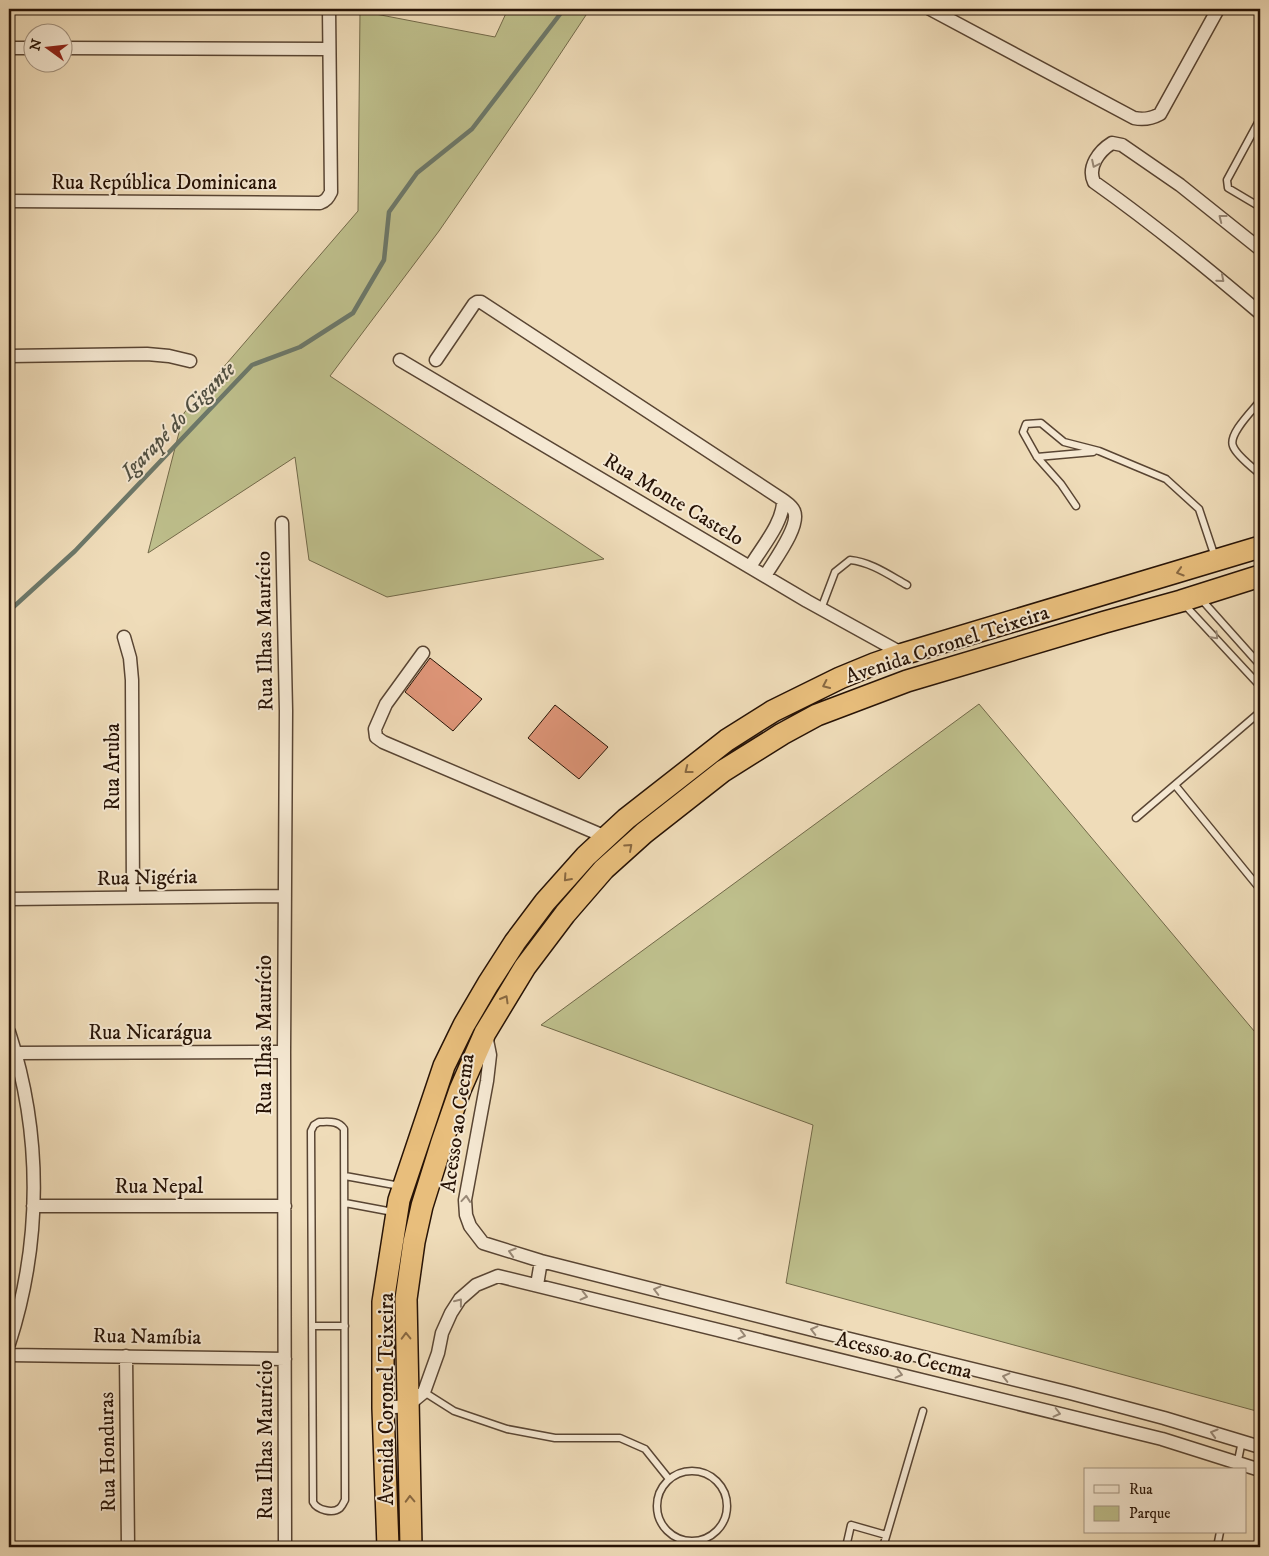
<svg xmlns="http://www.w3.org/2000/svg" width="1269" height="1556" viewBox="0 0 1269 1556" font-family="'IM FELL DW Pica',serif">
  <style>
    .green { fill: #bebf8c; stroke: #726949 }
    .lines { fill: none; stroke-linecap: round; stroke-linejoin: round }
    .stream { stroke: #6c786a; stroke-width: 4.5 }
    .building { fill: #de9578; stroke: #271306 }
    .service-casing { stroke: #594533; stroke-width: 9 }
    .minor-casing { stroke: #594533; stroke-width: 15 }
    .trunk-casing { stroke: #271306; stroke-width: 24 }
    .service { stroke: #f5e8d2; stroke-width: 6 }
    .minor { stroke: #f5e8d2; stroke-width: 12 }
    .trunk { stroke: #e8be7c; stroke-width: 21 }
    .oneway { stroke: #988876 }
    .oneway2 { stroke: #886841 }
    .labels { text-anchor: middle; stroke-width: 4; stroke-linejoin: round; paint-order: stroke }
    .street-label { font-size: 21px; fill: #271306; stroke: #f5e8d2 }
    .water-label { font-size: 22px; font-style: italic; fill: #4f4e40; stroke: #f5e8d2 }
  </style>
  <rect width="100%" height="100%" fill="#efdcb9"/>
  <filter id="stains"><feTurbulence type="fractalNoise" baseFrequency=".004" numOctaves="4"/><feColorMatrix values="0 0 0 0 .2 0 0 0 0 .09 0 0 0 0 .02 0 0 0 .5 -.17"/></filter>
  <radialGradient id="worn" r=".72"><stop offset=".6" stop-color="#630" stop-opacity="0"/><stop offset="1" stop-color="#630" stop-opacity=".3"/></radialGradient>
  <path class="green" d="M508 9H590L535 92 439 231 330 376 604 559 387 597 309 560 295 457 148 553 184 413 358 211 360 11 495 37Z
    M979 704 1260 1038V1412L786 1283 813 1125 541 1025Z"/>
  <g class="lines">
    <path class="stream" d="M9 611 75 551 252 365 300 347 353 313 384 260 389 212 417 173 472 129 564 9"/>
  </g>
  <path class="building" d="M430 658 482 699 453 731 405 692Z
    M555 705 608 747 579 779 528 738Z"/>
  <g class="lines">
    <defs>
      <path id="service" d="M1260 119 1227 180 1228 188 1260 207
        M1260 401C1253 410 1228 434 1233 446 1236 455 1253 468 1260 474
        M1037 457 1093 452
        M1076 506 1061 484 1037 457 1023 432 1026 424 1041 423 1064 442 1099 451 1166 479 1199 509 1215 557
        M1201 599 1260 665
        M1183 603 1260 686
        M821 609 835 572 850 560C871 562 889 575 907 585
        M1175 785 1260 889
        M1136 818 1260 712
        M319 1122C328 1122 338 1120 344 1129L345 1500C343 1503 343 1505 340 1508 333 1514 317 1510 313 1502L311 1131 314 1125Z
        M345 1176 400 1186
        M345 1203 393 1212
        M312 1326H345
        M424 1392 454 1411 507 1429 555 1438H620L645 1449 669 1479
        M1236 1470 1242 1441
        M657 1506a35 35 0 1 1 70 0a35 35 0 1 1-70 0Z
        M846 1547 851 1525 886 1535
        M883 1547 923 1411
        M1217 1547 1220 1532"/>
      <path id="minor" d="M930 9 1134 118C1144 120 1151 119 1160 114L1218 9
        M9 48H32
        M62 48 329 49
        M9 201 320 203C326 201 328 198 331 192L329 9
        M1260 249 1180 185 1122 145 1112 143C1099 151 1087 167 1094 182 1152 223 1206 267 1260 313
        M9 356 147 354 169 356 190 361
        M400 360 807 601 903 654
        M436 360 474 304 477 302H481L783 500C787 503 792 506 794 511 801 526 773 562 765 576
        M282 523 286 711 284 1052 285 1547
        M750 567C761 548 784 522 783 500
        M124 637 130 658 132 680 133 897
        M423 653 386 704 375 729 376 737 383 742 606 837
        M9 899 285 896
        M9 1032C42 1133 42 1242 9 1344
        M486 1035 490 1055 487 1081 465 1200 466 1215 470 1226 483 1243 541 1261 817 1331 1070 1393 1164 1418 1260 1447
        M16 1053 284 1052
        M33 1206H285
        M537 1285 541 1261
        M9 1355 285 1359
        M126 1356 128 1547
        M383 1408 407 1406 424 1392 438 1353 442 1333 451 1313 460 1299 476 1285 498 1276 1162 1439 1260 1470"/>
      <path id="trunk" d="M388 1547 383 1408V1302L399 1200 444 1066 464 1025 488 984 515 942 545 902 586 856 626 819 727 740 773 711 840 678 874 664 903 654 1260 547
        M411 1547 406 1299 414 1242 422 1206 442 1142 460 1090 485 1033 525 967 565 914 604 869 644 833 723 771 782 734 817 715 907 681 1105 622 1181 601 1260 576"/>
    </defs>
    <use href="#service" class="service-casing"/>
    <use href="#minor" class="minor-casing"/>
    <use href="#trunk" class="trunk-casing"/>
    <use href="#service" class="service"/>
    <use href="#minor" class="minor"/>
    <use href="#trunk" class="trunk"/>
  </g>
  <defs><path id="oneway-chevron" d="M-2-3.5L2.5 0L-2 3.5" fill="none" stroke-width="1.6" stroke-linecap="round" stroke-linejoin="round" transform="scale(1.25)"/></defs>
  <g class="oneway">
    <use href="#oneway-chevron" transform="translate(1095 164) rotate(116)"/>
    <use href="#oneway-chevron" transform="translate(1222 218) rotate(-142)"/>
    <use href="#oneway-chevron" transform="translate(1221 279) rotate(41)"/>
    <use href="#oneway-chevron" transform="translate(1215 636) rotate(46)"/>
    <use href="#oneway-chevron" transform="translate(466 1199) rotate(-85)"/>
    <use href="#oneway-chevron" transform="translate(512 1252) rotate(-163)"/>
    <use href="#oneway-chevron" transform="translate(657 1290) rotate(-166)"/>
    <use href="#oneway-chevron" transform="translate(584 1296) rotate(14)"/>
    <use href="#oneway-chevron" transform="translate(459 1302) rotate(-52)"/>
    <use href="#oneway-chevron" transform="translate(814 1330) rotate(-166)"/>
    <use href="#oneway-chevron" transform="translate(742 1335) rotate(14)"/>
    <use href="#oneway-chevron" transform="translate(899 1374) rotate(14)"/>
    <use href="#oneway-chevron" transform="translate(1006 1377) rotate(-166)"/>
    <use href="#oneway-chevron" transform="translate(1057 1413) rotate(14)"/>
    <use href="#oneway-chevron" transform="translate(1214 1433) rotate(-164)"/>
  </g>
  <g class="oneway2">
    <use href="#oneway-chevron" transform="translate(1180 572) rotate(163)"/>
    <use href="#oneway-chevron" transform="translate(826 685) rotate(155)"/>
    <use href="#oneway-chevron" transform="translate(688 770) rotate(142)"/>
    <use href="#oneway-chevron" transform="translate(629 847) rotate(-42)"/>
    <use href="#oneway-chevron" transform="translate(567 878) rotate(132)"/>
    <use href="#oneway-chevron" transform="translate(505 999) rotate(-60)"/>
    <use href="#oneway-chevron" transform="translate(406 1336) rotate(-91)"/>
    <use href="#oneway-chevron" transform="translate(410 1499) rotate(-92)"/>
  </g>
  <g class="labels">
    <g class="street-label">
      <text x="164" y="189">Rua República Dominicana</text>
      <text transform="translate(674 499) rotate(31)" y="7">Rua Monte Castelo</text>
      <text transform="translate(264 631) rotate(-91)" y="7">Rua Ilhas Maurício</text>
      <text transform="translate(947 644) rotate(-18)" y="7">Avenida Coronel Teixeira</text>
      <text transform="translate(112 767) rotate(-90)" y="7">Rua Aruba</text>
      <text transform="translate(147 877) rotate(-1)" y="7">Rua Nigéria</text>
      <text x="150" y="1039">Rua Nicarágua</text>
      <text transform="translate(264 1035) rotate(-90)" y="7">Rua Ilhas Maurício</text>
      <text transform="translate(457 1123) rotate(-82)" y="7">Acesso ao Cecma</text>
      <text x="159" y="1193">Rua Nepal</text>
      <text transform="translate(147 1336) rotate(1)" y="7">Rua Namíbia</text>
      <text transform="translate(904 1355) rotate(14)" y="7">Acesso ao Cecma</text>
      <text transform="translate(386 1399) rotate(-90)" y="7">Avenida Coronel Teixeira</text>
      <text transform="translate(265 1440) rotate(-90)" y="7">Rua Ilhas Maurício</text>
      <text transform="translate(107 1452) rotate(-91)" y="7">Rua Honduras</text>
    </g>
    <g class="water-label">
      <text transform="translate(177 420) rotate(-46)" y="8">Igarapé do Gigante</text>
    </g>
  </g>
  <rect width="1269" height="1556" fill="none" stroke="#efdcb9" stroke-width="30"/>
  <rect x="10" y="10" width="1249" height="1536" fill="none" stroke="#271306" stroke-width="2.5"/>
  <rect x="15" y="15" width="1239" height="1526" fill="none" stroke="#271306"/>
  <rect x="1084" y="1468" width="162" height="65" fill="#f5e8d2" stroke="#a39380"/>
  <rect x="1094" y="1485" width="25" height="8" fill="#f5e8d2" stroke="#a39380"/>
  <text x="1129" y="1494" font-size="15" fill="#271306">Rua</text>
  <rect x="1094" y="1506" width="25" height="15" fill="#bebf8c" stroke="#a39380"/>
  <text x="1129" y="1518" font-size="15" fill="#271306">Parque</text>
  <g transform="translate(48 48) rotate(285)"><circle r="24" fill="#f5e8d2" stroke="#a39380"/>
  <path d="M0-4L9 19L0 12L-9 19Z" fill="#8f2418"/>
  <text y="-8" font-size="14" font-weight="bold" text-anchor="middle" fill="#271306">N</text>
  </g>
  <rect width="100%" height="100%" filter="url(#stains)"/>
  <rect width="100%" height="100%" fill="url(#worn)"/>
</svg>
